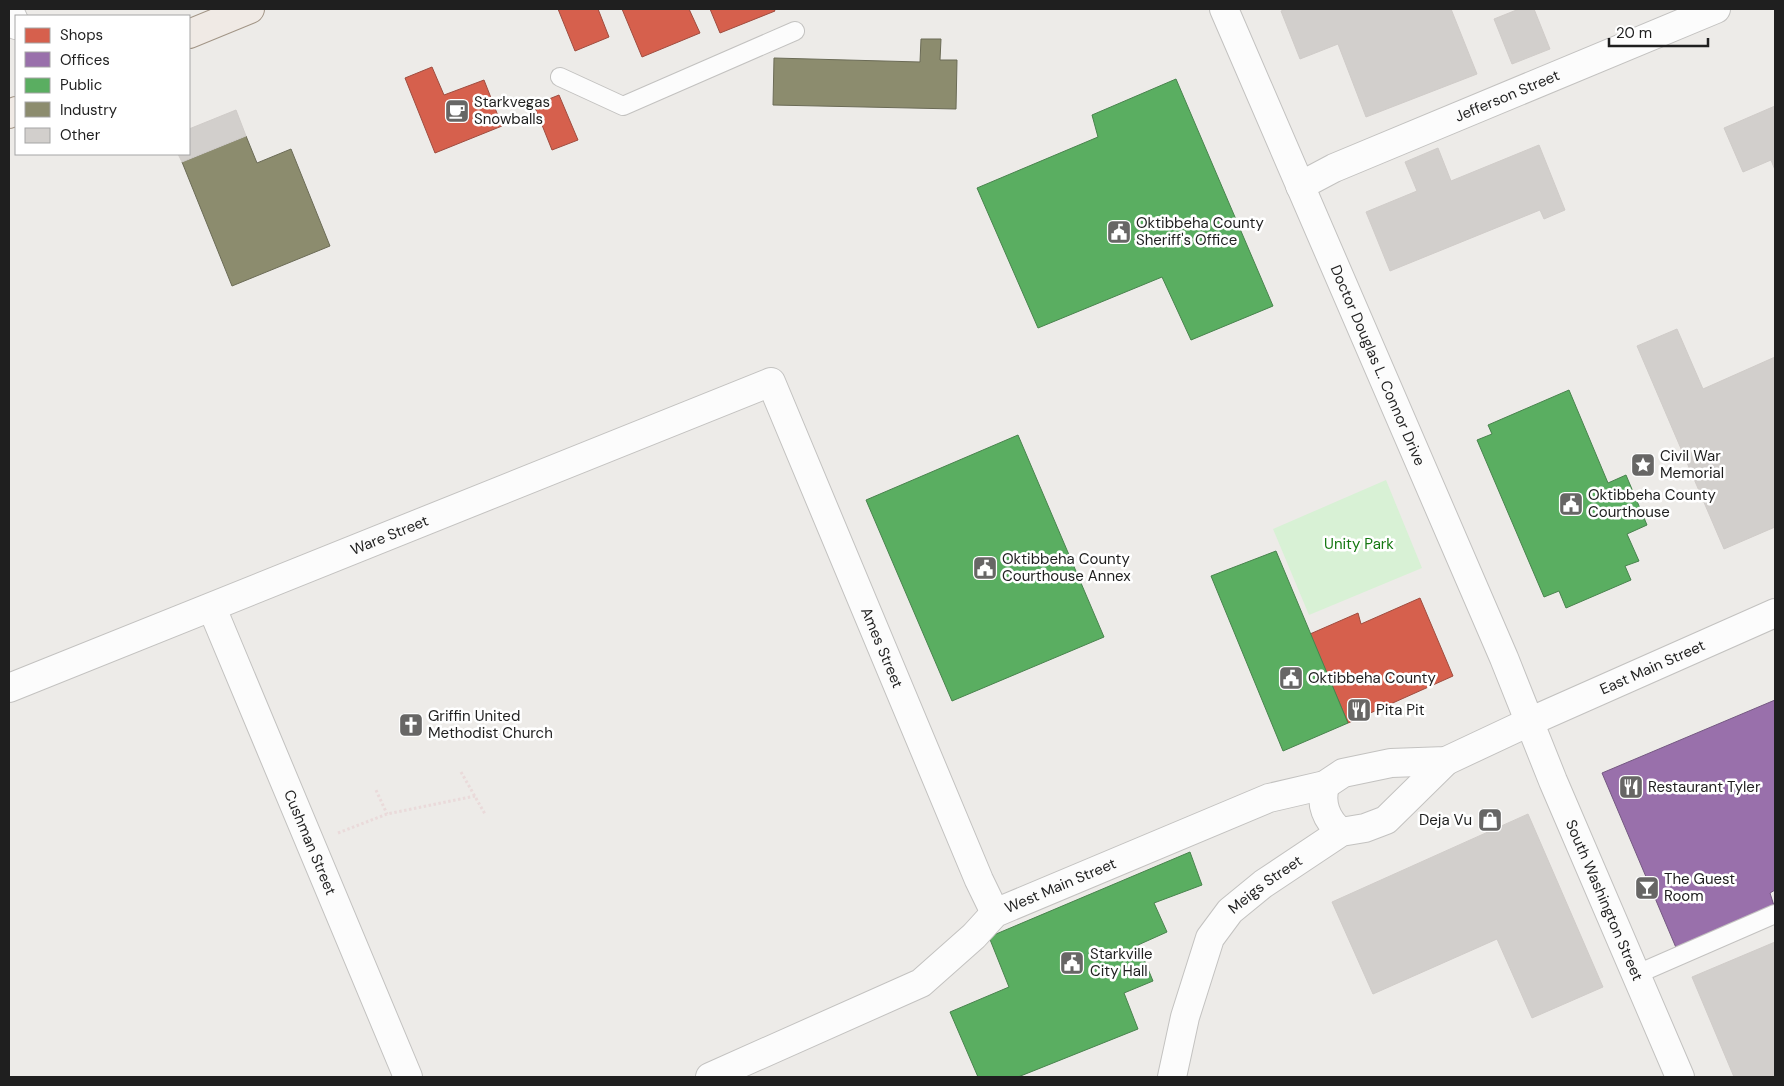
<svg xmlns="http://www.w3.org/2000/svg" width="1784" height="1086" viewBox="0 0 1784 1086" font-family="'DM Sans',sans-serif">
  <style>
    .park { fill: #d8f1d5 }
    .shops { fill: #d6604d; stroke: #9f4c3f }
    .offices { fill: #9970ab; stroke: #745881 }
    .public { fill: #5aae61; stroke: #48834d }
    .industry { fill: #8c8c6e; stroke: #6b6b56 }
    .building { fill: #d2cfcc; stroke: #d0ccc9 }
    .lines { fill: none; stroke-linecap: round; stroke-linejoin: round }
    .service-casing { stroke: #c3c2c0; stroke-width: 20 }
    .minor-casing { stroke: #c3c2c0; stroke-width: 30 }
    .tertiary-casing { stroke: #c3c2c0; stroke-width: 30 }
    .primary-casing { stroke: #a29586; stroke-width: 30 }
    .path { stroke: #eadada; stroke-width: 3; stroke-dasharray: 2.5 2.5; stroke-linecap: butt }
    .service { stroke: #fcfcfc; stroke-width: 18 }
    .minor { stroke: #fcfcfc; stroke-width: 28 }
    .tertiary { stroke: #fcfcfc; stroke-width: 28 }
    .primary { stroke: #f0eae5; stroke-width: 28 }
    .labels { text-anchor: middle; stroke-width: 5; stroke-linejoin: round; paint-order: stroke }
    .street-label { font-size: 15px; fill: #1f1f1f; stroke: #fff }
    .poi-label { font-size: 15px; fill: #1f1f1f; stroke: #fff; text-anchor: start }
    .park-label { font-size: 15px; fill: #157812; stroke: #fff }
  </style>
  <rect width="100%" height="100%" fill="#edebe8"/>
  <path class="park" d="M1386 480 1422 568 1309 615 1273 529Z"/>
  <path class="shops" d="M558 9H598L609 37 575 51Z
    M622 9H689L700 33 642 57Z
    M710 9H774L775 11 720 33Z
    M432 67 444 95 484 80 502 126 435 153 405 78Z
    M559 95 578 140 552 150 534 105Z
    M1420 598 1453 676 1348 723 1310 634 1358 613 1361 624Z"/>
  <path class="offices" d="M1775 700V890L1770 893 1775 909 1677 950 1602 773Z"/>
  <path class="public" d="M1176 79 1273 306 1191 340 1162 277 1038 328 977 188 1098 137 1092 115Z
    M1569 390 1608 483 1626 475 1647 525 1627 534 1639 561 1625 566 1631 580 1566 608 1559 591 1544 597 1477 440 1492 434 1488 425Z
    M1018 435 1104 637 952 701 866 500Z
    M1276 551 1348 723 1283 751 1211 576Z
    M1190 852 1202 885 1154 903 1167 932 1138 945 1153 981 1124 993 1138 1029 1018 1077H978L950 1012 1009 987 989 937Z"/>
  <path class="industry" d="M921 39H941L940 60H957L956 109 773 105 774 58 920 62Z
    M246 136 257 163 291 149 330 246 232 286 182 162Z"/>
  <path class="building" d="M1287 9H1451L1477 74 1366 117 1338 44 1300 59 1281 11Z
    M1519 9H1534L1550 49 1512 64 1494 19Z
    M1775 106V170L1771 160 1743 172 1724 128Z
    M236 110 246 136 182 162 178 154H189V129Z
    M1539 145 1565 210 1544 219 1540 210 1390 271 1366 212 1417 191 1405 162 1438 148 1451 181Z
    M1677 329 1703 389 1775 357V527L1724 549 1637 346Z
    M1528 814 1603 987 1532 1018 1497 939 1373 994 1332 902Z
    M1775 942V1077H1734L1692 977Z"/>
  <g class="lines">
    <defs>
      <path id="service" d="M560 77 623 106 795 31
        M1635 975 1775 914"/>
      <g id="minor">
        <path id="s1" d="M1224 9 1504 658 1553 781 1680 1077"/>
        <path d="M9 10 16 25"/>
        <path id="s2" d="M1300 186 1334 168 1716 9"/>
        <path id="s3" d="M212 608 408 1077"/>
        <path id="s4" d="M9 688 771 382 979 880 995 913"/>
        <path d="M1325 785C1320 804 1326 820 1341 832"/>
        <path id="s5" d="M710 1077 921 983 974 936 995 913 1269 798 1325 785 1343 773 1391 763 1446 761 1529 722"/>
        <path id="s6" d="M1172 1077 1185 1017 1210 938 1230 911 1263 884 1341 832 1365 828 1386 820 1446 761"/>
      </g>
      <g id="tertiary">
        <path id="s7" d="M1529 722 1775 613"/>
      </g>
      <path id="primary" d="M189 34 250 9
        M9 114 16 111"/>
    </defs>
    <use href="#service" class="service-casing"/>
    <use href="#minor" class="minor-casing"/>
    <use href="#tertiary" class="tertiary-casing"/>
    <use href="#primary" class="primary-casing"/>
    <path class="path" d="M461 772 485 814
      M376 790 387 814
      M338 833 387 814 475 796"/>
    <use href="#service" class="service"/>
    <use href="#minor" class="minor"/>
    <use href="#tertiary" class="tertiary"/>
    <use href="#primary" class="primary"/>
  </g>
  <defs>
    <symbol id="cafe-square" viewBox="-11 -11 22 22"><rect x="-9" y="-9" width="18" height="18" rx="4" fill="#676665" stroke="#fff"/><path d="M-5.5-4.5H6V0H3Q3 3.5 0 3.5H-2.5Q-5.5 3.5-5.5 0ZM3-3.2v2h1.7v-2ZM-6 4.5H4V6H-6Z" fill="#fff"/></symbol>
    <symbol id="civic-square" viewBox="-11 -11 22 22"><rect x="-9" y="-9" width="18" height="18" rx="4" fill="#676665" stroke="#fff"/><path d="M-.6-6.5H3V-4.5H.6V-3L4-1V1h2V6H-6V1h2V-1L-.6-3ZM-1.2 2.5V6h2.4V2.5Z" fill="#fff"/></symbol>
    <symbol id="sight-square" viewBox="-11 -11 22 22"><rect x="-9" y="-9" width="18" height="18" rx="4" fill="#676665" stroke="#fff"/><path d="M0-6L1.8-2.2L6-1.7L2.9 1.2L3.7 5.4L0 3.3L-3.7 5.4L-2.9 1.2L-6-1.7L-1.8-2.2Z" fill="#fff"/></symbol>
    <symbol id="restaurant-square" viewBox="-11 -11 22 22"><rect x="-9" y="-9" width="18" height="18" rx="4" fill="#676665" stroke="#fff"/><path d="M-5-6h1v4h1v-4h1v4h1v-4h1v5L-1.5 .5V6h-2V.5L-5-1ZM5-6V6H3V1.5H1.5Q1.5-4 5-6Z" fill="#fff"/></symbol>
    <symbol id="church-square" viewBox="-11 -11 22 22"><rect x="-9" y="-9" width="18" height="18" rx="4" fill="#676665" stroke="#fff"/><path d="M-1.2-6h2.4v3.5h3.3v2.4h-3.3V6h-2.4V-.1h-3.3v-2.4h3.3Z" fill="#fff"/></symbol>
    <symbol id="shop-square" viewBox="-11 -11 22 22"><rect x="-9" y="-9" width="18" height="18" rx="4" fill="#676665" stroke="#fff"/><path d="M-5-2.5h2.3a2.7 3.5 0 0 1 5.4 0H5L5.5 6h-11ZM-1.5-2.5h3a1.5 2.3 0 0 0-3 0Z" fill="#fff"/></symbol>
    <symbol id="bar-square" viewBox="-11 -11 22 22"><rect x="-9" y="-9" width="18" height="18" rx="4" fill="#676665" stroke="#fff"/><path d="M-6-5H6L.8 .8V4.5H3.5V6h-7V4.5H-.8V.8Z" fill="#fff"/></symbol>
  </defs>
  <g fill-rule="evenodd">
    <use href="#cafe-square" x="443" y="97" width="28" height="28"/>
    <use href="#civic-square" x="1105" y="218" width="28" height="28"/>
    <use href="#sight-square" x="1629" y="451" width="28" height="28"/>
    <use href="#civic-square" x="1557" y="490" width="28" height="28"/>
    <use href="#civic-square" x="971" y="554" width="28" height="28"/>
    <use href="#civic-square" x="1277" y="664" width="28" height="28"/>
    <use href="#restaurant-square" x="1345" y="696" width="28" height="28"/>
    <use href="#church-square" x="397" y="711" width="28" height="28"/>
    <use href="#restaurant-square" x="1617" y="773" width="28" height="28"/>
    <use href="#shop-square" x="1476" y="806" width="28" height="28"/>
    <use href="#bar-square" x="1633" y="874" width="28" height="28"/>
    <use href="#civic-square" x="1058" y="949" width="28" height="28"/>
  </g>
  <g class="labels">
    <g class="street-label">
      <text dy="5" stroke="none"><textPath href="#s2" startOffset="226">Jefferson Street</textPath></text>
      <text dy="5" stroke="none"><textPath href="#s1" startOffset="388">Doctor Douglas L. Connor Drive</textPath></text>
      <text dy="5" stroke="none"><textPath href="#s4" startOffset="410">Ware Street</textPath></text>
      <text dy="5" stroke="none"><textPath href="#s4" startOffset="1109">Ames Street</textPath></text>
      <text dy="5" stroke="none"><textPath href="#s7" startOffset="135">East Main Street</textPath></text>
      <text dy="5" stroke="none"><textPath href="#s3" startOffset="254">Cushman Street</textPath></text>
      <text dy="5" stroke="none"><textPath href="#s6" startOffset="222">Meigs Street</textPath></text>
      <text dy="5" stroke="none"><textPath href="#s5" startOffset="404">West Main Street</textPath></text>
      <text dy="5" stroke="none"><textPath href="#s1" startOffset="969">South Washington Street</textPath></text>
    </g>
    <g class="poi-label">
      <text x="474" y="107">Starkvegas<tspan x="474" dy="17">Snowballs</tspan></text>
      <text x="1136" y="228">Oktibbeha County<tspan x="1136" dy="17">Sheriff's Office</tspan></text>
      <text x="1660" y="461">Civil War<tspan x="1660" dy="17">Memorial</tspan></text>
      <text x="1588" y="500">Oktibbeha County<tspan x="1588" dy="17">Courthouse</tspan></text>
      <text x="1002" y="564">Oktibbeha County<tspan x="1002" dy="17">Courthouse Annex</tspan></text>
      <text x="1308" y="683">Oktibbeha County</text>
      <text x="1376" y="715">Pita Pit</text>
      <text x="428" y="721">Griffin United<tspan x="428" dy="17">Methodist Church</tspan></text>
      <text x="1648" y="792">Restaurant Tyler</text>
      <text x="1472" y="825" text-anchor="end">Deja Vu</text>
      <text x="1664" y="884">The Guest<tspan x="1664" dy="17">Room</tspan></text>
      <text x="1090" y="959">Starkville<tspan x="1090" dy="17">City Hall</tspan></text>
    </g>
    <g class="park-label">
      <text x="1359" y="549">Unity Park</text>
    </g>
  </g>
  <rect width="1784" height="1086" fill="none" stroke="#1f1f1f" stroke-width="20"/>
  <rect x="15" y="15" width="175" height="140" fill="#ffffff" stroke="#a5a5a5"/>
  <rect x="25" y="28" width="25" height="15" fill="#d6604d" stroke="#a5a5a5"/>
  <text x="60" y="40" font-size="15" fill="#1f1f1f">Shops</text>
  <rect x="25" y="52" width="25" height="15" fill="#9970ab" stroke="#a5a5a5"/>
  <text x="60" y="65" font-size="15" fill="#1f1f1f">Offices</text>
  <rect x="25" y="78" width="25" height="15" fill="#5aae61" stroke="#a5a5a5"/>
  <text x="60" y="90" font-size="15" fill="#1f1f1f">Public</text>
  <rect x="25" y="102" width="25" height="15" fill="#8c8c6e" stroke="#a5a5a5"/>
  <text x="60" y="115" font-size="15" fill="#1f1f1f">Industry</text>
  <rect x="25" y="128" width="25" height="15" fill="#d2cfcc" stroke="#a5a5a5"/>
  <text x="60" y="140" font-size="15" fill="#1f1f1f">Other</text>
  <path d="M1609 38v8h99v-8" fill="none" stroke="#1f1f1f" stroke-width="2.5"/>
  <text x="1616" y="38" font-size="15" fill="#1f1f1f" stroke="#ffffff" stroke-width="4" paint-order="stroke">20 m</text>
</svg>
